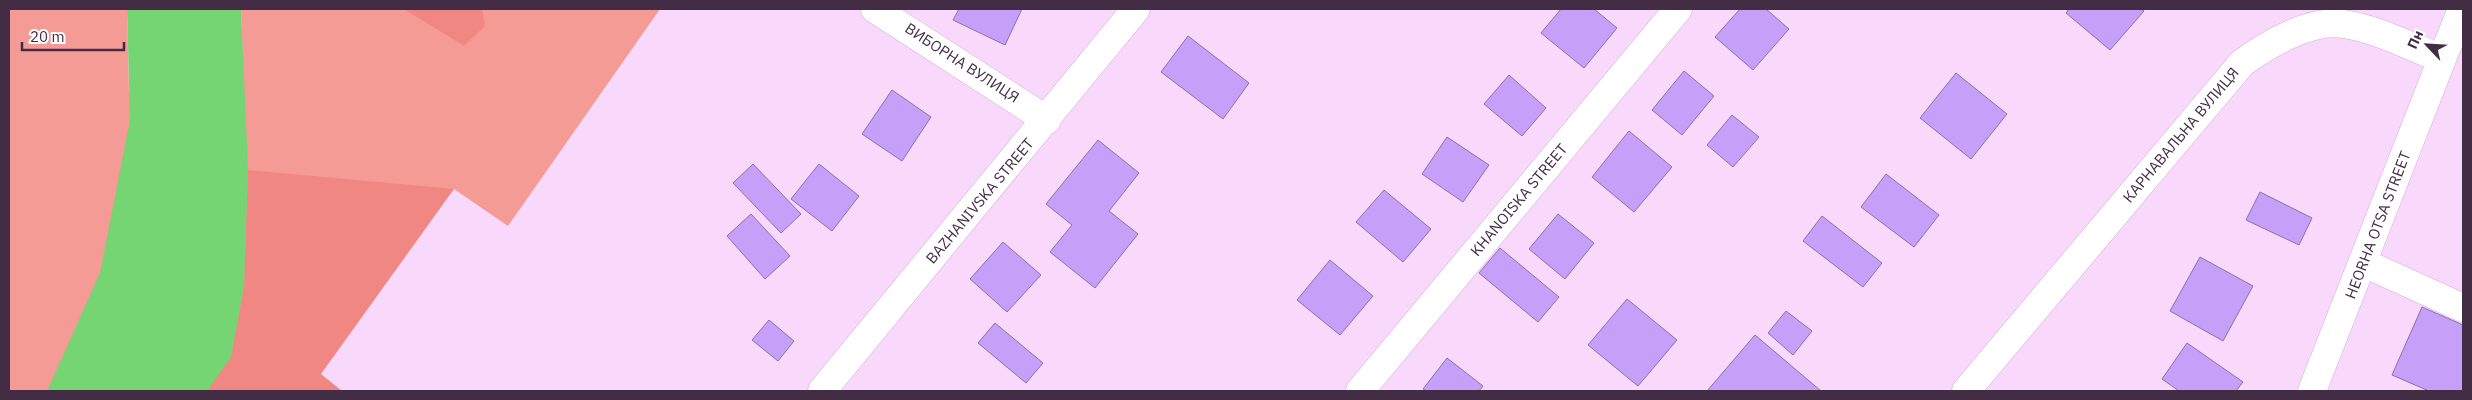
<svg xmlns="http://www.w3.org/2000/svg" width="2472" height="400" viewBox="0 0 2472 400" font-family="'IBM Plex Sans',sans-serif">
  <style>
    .green { fill: #f49b96 }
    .forest { fill: #f18782 }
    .water { fill: #74d572 }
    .building { fill: #c59ff8; stroke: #8a70ad }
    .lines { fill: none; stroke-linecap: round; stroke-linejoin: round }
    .street-casing { stroke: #daa8df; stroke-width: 29 }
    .street { stroke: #fff; stroke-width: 28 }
    .labels { text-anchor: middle; stroke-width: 5; stroke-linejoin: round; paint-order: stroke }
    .street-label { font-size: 15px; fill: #422d44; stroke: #fff }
  </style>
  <rect width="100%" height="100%" fill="#f8d9fb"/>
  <path class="green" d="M9 9H127L129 93 243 66 241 9H660L508 226 454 189 274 391H9Z"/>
  <path class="forest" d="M404 9H482L485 26 464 46Z
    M248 170 454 189 321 374 342 391H207L231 356 244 286Z"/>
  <path class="water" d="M127 9H241L248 170 244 286 231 357 207 391H47L100 273 130 120Z"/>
  <path class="building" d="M959 9H1022L1005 45 953 20Z
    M1561 9H1594L1617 28 1584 68 1541 33Z
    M1740 9H1766L1789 29 1753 70 1715 37Z
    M2069 9H2141L2144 11 2110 50 2066 13Z
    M1188 36 1249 83 1223 119 1161 72Z
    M1684 71 1714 96 1682 135 1652 110Z
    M1956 73 2007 114 1971 159 1920 118Z
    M1509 75 1546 108 1522 136 1484 104Z
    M892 90 931 117 902 161 862 134Z
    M1732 115 1759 137 1733 167 1707 145Z
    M1629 131 1672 167 1634 212 1592 177Z
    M1447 137 1489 165 1463 202 1422 174Z
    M1098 140 1139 173 1109 211 1138 234 1095 288 1050 252 1072 225 1046 204Z
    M753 164 801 214 781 233 733 183Z
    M819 164 859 196 832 231 791 199Z
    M1886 174 1939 215 1914 247 1861 207Z
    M1384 190 1431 229 1403 262 1356 222Z
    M2260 192 2312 218 2299 245 2246 220Z
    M751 214 790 256 765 279 727 236Z
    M1558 214 1594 243 1565 279 1529 249Z
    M1822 216 1882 263 1863 287 1803 241Z
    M1003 242 1041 275 1007 312 970 279Z
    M1500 248 1559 297 1538 322 1479 273Z
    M2200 257 2253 286 2223 341 2170 311Z
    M1330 260 1373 296 1340 335 1297 300Z
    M1627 299 1677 340 1638 386 1588 345Z
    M2422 307 2463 325V391H2429L2392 375Z
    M1786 311 1812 331 1793 355 1768 333Z
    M769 320 794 341 778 361 752 340Z
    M995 323 1043 363 1026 383 978 343Z
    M1755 335 1821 391H1707Z
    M2187 343 2243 382 2236 391H2179L2162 379Z
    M1447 358 1483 386 1479 391H1427L1423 389Z"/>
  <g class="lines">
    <defs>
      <path id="street" d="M875 9 1047 120
        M2364 263 2463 308
        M822 391 1136 9
        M1360 391 1678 9
        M1966 391 2242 63C2268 44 2310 19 2344 24 2377 29 2411 47 2442 59L2462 9
        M2312 391 2442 59"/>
    </defs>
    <use href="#street" class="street-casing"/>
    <use href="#street" class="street"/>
  </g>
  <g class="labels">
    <g class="street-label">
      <text transform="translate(962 63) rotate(33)" y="5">ВИБОРНА ВУЛИЦЯ</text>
      <text transform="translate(2181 135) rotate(-50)" y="5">КАРНАВАЛЬНА ВУЛИЦЯ</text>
      <text transform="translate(1519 200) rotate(-50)" y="5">KHANOISKA STREET</text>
      <text transform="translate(980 201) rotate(-50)" y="5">BAZHANIVSKA STREET</text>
      <text transform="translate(2378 225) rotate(-69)" y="5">HEORHA OTSA STREET</text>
    </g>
  </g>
  <rect width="2472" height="400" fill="none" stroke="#422d44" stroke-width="20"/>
  <g transform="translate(2427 45) rotate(295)" stroke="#ffffff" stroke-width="4" paint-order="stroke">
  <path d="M0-4L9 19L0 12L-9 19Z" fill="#422d44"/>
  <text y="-8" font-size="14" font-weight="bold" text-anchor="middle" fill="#422d44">Пн</text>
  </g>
  <path d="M22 42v8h102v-8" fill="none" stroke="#422d44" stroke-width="2.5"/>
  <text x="30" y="42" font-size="15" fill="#422d44" stroke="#ffffff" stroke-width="4" paint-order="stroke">20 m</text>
</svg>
